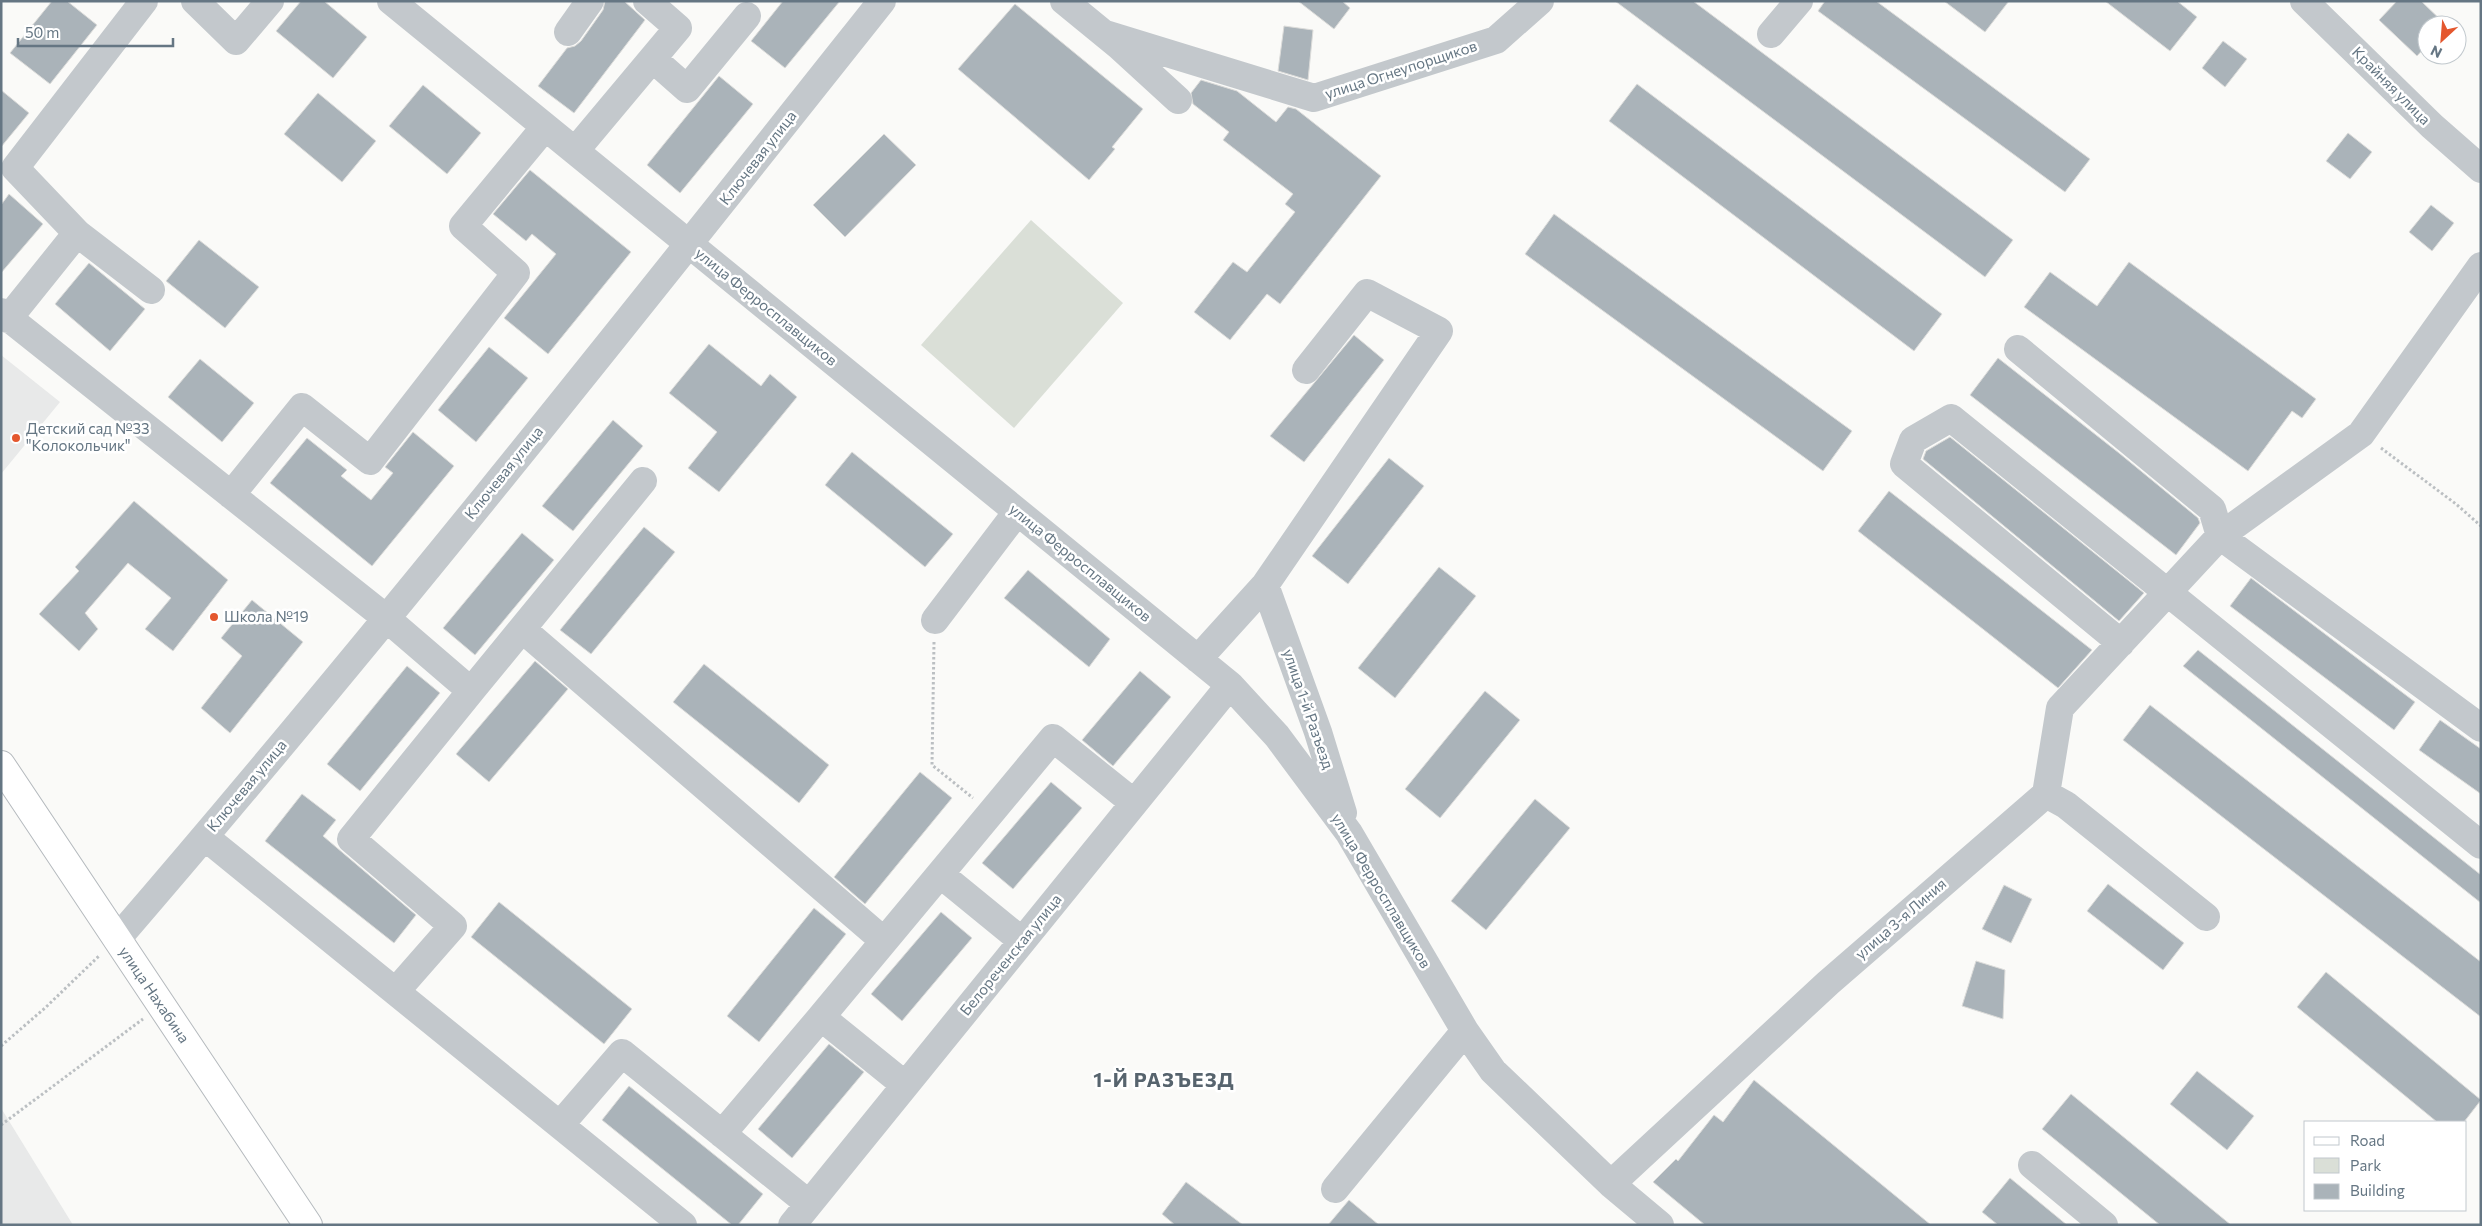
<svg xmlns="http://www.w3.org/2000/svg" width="2482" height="1226" viewBox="0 0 2482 1226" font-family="Commissioner,sans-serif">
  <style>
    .built { fill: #e8e9e9 }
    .green { fill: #dadfd7 }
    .building { fill: #aab3b9; stroke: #dcdcda }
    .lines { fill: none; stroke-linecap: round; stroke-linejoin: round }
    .major-casing { stroke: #b5babe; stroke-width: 30 }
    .path { stroke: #bbbfc2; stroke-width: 3; stroke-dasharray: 2.5 2.5; stroke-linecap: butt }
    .minor { stroke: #c3c8cc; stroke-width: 28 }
    .major { stroke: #fff; stroke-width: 28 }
    .poi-dot { fill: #e4572e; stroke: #fff; stroke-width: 2 }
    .labels { text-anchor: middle; stroke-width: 5; stroke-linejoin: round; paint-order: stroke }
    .street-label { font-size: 15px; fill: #657683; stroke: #fff }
    .poi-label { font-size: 15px; fill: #657683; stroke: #fff; text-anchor: start }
    .district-label { font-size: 20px; font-weight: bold; letter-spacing: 1px; fill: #57646e; stroke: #fff }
  </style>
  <rect width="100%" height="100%" fill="#fafaf8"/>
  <path class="built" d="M1 355 60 402 1 474Z
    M1 1108 73 1225H1Z"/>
  <path class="green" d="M1031 220 1123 303 1014 428 921 345Z"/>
  <path class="building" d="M52 1H67L97 25 50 84 10 53Z
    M301 1H324L367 37 333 78 276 31Z
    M605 1H624L645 20 574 113 538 86 567 48 575 46 581 41 603 10Z
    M783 1H840L785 68 751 41Z
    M1298 1H1342L1350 8 1334 29Z
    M1615 1H1693L2013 240 1985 277Z
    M1825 1H1876L2090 159 2065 192 1818 11Z
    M1944 1H2009L1985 32Z
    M2105 1H2177L2197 17 2170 51Z
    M2397 1H2421L2446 25H2427V45L2417 56 2379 20Z
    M1015 4 1143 109 1112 147 1115 149 1089 180 958 69Z
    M1284 26 1313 30 1308 80 1278 71Z
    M2223 41 2247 59 2225 87 2202 68Z
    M719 76 753 104 680 193 647 165Z
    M1201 80 1237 91 1276 122 1288 107 1296 109 1381 176 1280 304 1267 294 1230 340 1194 312 1233 262 1247 272 1295 212 1285 204 1293 194 1223 140 1229 132 1193 104 1191 93Z
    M1637 84 1942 314 1914 351 1609 121Z
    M423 85 481 133 447 174 389 126Z
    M1 90 29 113 1 147Z
    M318 93 376 141 342 182 284 134Z
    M2348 133 2372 152 2350 179 2326 161Z
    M884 134 916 165 845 237 813 205Z
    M530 170 631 252 548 354 504 318 556 254 532 234 526 241 493 214Z
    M9 194 43 224 1 273V205Z
    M2431 205 2454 223 2432 251 2409 232Z
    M1554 214 1852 431 1823 471 1525 254Z
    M199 240 259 287 225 328 166 281Z
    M2129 262 2316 399 2302 418 2292 411 2248 471 2024 307 2050 272 2097 306Z
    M89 263 145 309 110 351 55 304Z
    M1354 335 1384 360 1304 462 1270 436Z
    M709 344 761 386 770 374 797 397 719 492 688 468 717 432 669 393Z
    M489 347 528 378 476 442 438 410Z
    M1998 358 2119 453 2198 518 2200 523 2176 555 1970 395Z
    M200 359 254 403 222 442 168 397Z
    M613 420 643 446 573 531 542 506Z
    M413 432 454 466 372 566 270 483 307 438 347 470 341 476 371 500 393 473 385 467Z
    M1950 437 2144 593 2119 621 1923 459 1926 451Z
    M852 452 953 534 925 567 825 485Z
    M1389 458 1424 486 1348 584 1312 556Z
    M1889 491 2092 650 2058 688 1858 531Z
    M134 501 228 580 173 651 145 629 171 598 128 563 85 613 98 629 79 651 39 614 79 571 75 567Z
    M644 527 675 552 591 654 560 630Z
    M522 533 554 560 475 655 443 628Z
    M1439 567 1476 596 1395 698 1358 668Z
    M1028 570 1110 639 1089 667 1004 598Z
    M2251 578 2415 702 2394 730 2230 606Z
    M252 600 303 642 230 733 201 708 242 656 221 638Z
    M2198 650 2481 875V903L2183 666Z
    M535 661 568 689 489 782 456 754Z
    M704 664 829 765 799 803 673 702Z
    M407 666 440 693 360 791 327 764Z
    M1140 671 1171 697 1113 766 1082 740Z
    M1485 691 1520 720 1440 818 1405 789Z
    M2150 705 2481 962V1017L2123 740Z
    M2440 720 2481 749V794L2419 750Z
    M920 772 952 798 865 904 834 877Z
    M1051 782 1082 808 1013 889 982 863Z
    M302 794 336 820 323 836 416 915 394 943 265 841Z
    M1535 799 1570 828 1486 930 1451 901Z
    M2108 884 2184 943 2163 970 2087 911Z
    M2004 885 2032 899 2011 943 1982 929Z
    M499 902 632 1009 604 1044 471 937Z
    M814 908 846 934 759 1042 727 1016Z
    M941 912 972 938 902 1021 871 994Z
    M1976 961 2005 970 2003 1019 1962 1006Z
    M2326 972 2481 1100 2464 1122H2437L2297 1007Z
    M829 1044 864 1072 792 1158 758 1129Z
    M2197 1071 2254 1116 2227 1150 2170 1104Z
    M1754 1080 1931 1225H1705L1653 1182 1676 1159 1678 1161 1714 1115 1723 1122Z
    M629 1086 763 1194 738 1225H732L602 1120Z
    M2071 1094 2231 1225H2160L2042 1129Z
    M2010 1178 2067 1225H1998L1982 1212Z
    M1186 1182 1243 1225H1175L1162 1214Z
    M1349 1200 1379 1225H1328Z"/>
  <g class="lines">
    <defs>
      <path id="major" d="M1 765 308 1225"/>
    </defs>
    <use href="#major" class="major-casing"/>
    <path class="path" d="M2381 448 2456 504 2481 526
      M934 642 932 765 973 798
      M1 1046 45 1008 100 955
      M1 1125 143 1019"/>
    <path class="minor" d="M144 1 15 168 77 233 151 290
      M195 1 236 41 270 1
      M391 1 1230 685 1277 736 1349 833 1465 1031 1493 1071 1611 1184 1660 1225
      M1064 1 1119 46 1178 100
      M2304 1 2432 126 2481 169
      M568 32 590 1
      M1105 34 1314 98 1496 40 1540 1
      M1771 34 1799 1
      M653 59 687 89 747 16
      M575 151 678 28 647 1
      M1 312 386 618 471 691 643 481
      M8 319 77 233
      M2018 349 2212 509 2220 536 2481 728
      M231 495 302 407 370 461 516 273 463 226 545 127
      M1265 585 1318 732 1343 813
      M935 620 1017 512
      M522 629 884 941
      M2121 643 1904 464 1913 440 1951 418 2481 845
      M1198 659 1265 585 1439 331 1367 293 1306 370
      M2046 794 2060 708 2220 536 2361 434 2481 266
      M205 837 683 1225
      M940 874 1053 738 1134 803
      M117 939C381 633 631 317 882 1
      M396 991 453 926 351 839 471 691
      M905 1085 821 1017 940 874 1022 941
      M560 1125 622 1053 809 1204
      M722 1134 821 1017
      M2032 1165 2104 1225
      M1611 1184 1828 983 2046 794 2066 805 2206 917
      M1335 1189 1465 1031
      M792 1225 1230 685"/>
    <use href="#major" class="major"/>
  </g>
  <g class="poi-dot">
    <circle cx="16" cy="438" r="5"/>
    <circle cx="214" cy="617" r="5"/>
  </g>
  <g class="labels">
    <g class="street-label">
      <text transform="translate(1401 70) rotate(-18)" y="5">улица Огнеупорщиков</text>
      <text transform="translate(2391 86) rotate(45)" y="5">Крайняя улица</text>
      <text transform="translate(758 158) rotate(-52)" y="5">Ключевая улица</text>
      <text transform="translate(766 307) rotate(39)" y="5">улица Ферросплавщиков</text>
      <text transform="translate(504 473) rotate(-51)" y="5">Ключевая улица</text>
      <text transform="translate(1080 563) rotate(39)" y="5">улица Ферросплавщиков</text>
      <text transform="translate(1308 709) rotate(71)" y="5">улица 1-й Разъезд</text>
      <text transform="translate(247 786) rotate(-50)" y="5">Ключевая улица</text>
      <text transform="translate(1381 891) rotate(59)" y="5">улица Ферросплавщиков</text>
      <text transform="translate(1901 919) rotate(-41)" y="5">улица 3-я Линия</text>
      <text transform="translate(1011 955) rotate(-51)" y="5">Белореченская улица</text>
      <text transform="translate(154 995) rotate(56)" y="5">улица Нахабина</text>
    </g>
    <g class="poi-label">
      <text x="26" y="434">Детский сад №33<tspan x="26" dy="17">"Колокольчик"</tspan></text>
      <text x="224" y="622">Школа №19</text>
    </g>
    <g class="district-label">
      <text x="1164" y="1087">1-Й РАЗЪЕЗД</text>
    </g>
  </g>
  <rect width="2482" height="1226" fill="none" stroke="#657683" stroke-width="5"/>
  <rect x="2304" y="1121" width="162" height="90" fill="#ffffff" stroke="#c1c8cd"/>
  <rect x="2314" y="1137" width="25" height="8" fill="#ffffff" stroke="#c1c8cd"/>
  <text x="2350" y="1146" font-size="15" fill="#657683">Road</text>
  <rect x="2314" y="1158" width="25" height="15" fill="#dadfd7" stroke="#c1c8cd"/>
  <text x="2350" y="1171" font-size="15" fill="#657683">Park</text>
  <rect x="2314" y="1184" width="25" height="15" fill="#aab3b9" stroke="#c1c8cd"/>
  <text x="2350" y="1196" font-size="15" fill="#657683">Building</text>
  <g transform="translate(2442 40) rotate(206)"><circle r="24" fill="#ffffff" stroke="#c1c8cd"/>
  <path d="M0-4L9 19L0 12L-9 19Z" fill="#e4572e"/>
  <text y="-8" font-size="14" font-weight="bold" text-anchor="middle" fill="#657683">N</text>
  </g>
  <path d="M18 38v8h155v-8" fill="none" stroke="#657683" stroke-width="2.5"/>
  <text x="25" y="38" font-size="15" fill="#657683" stroke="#ffffff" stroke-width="4" paint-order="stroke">50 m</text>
</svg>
